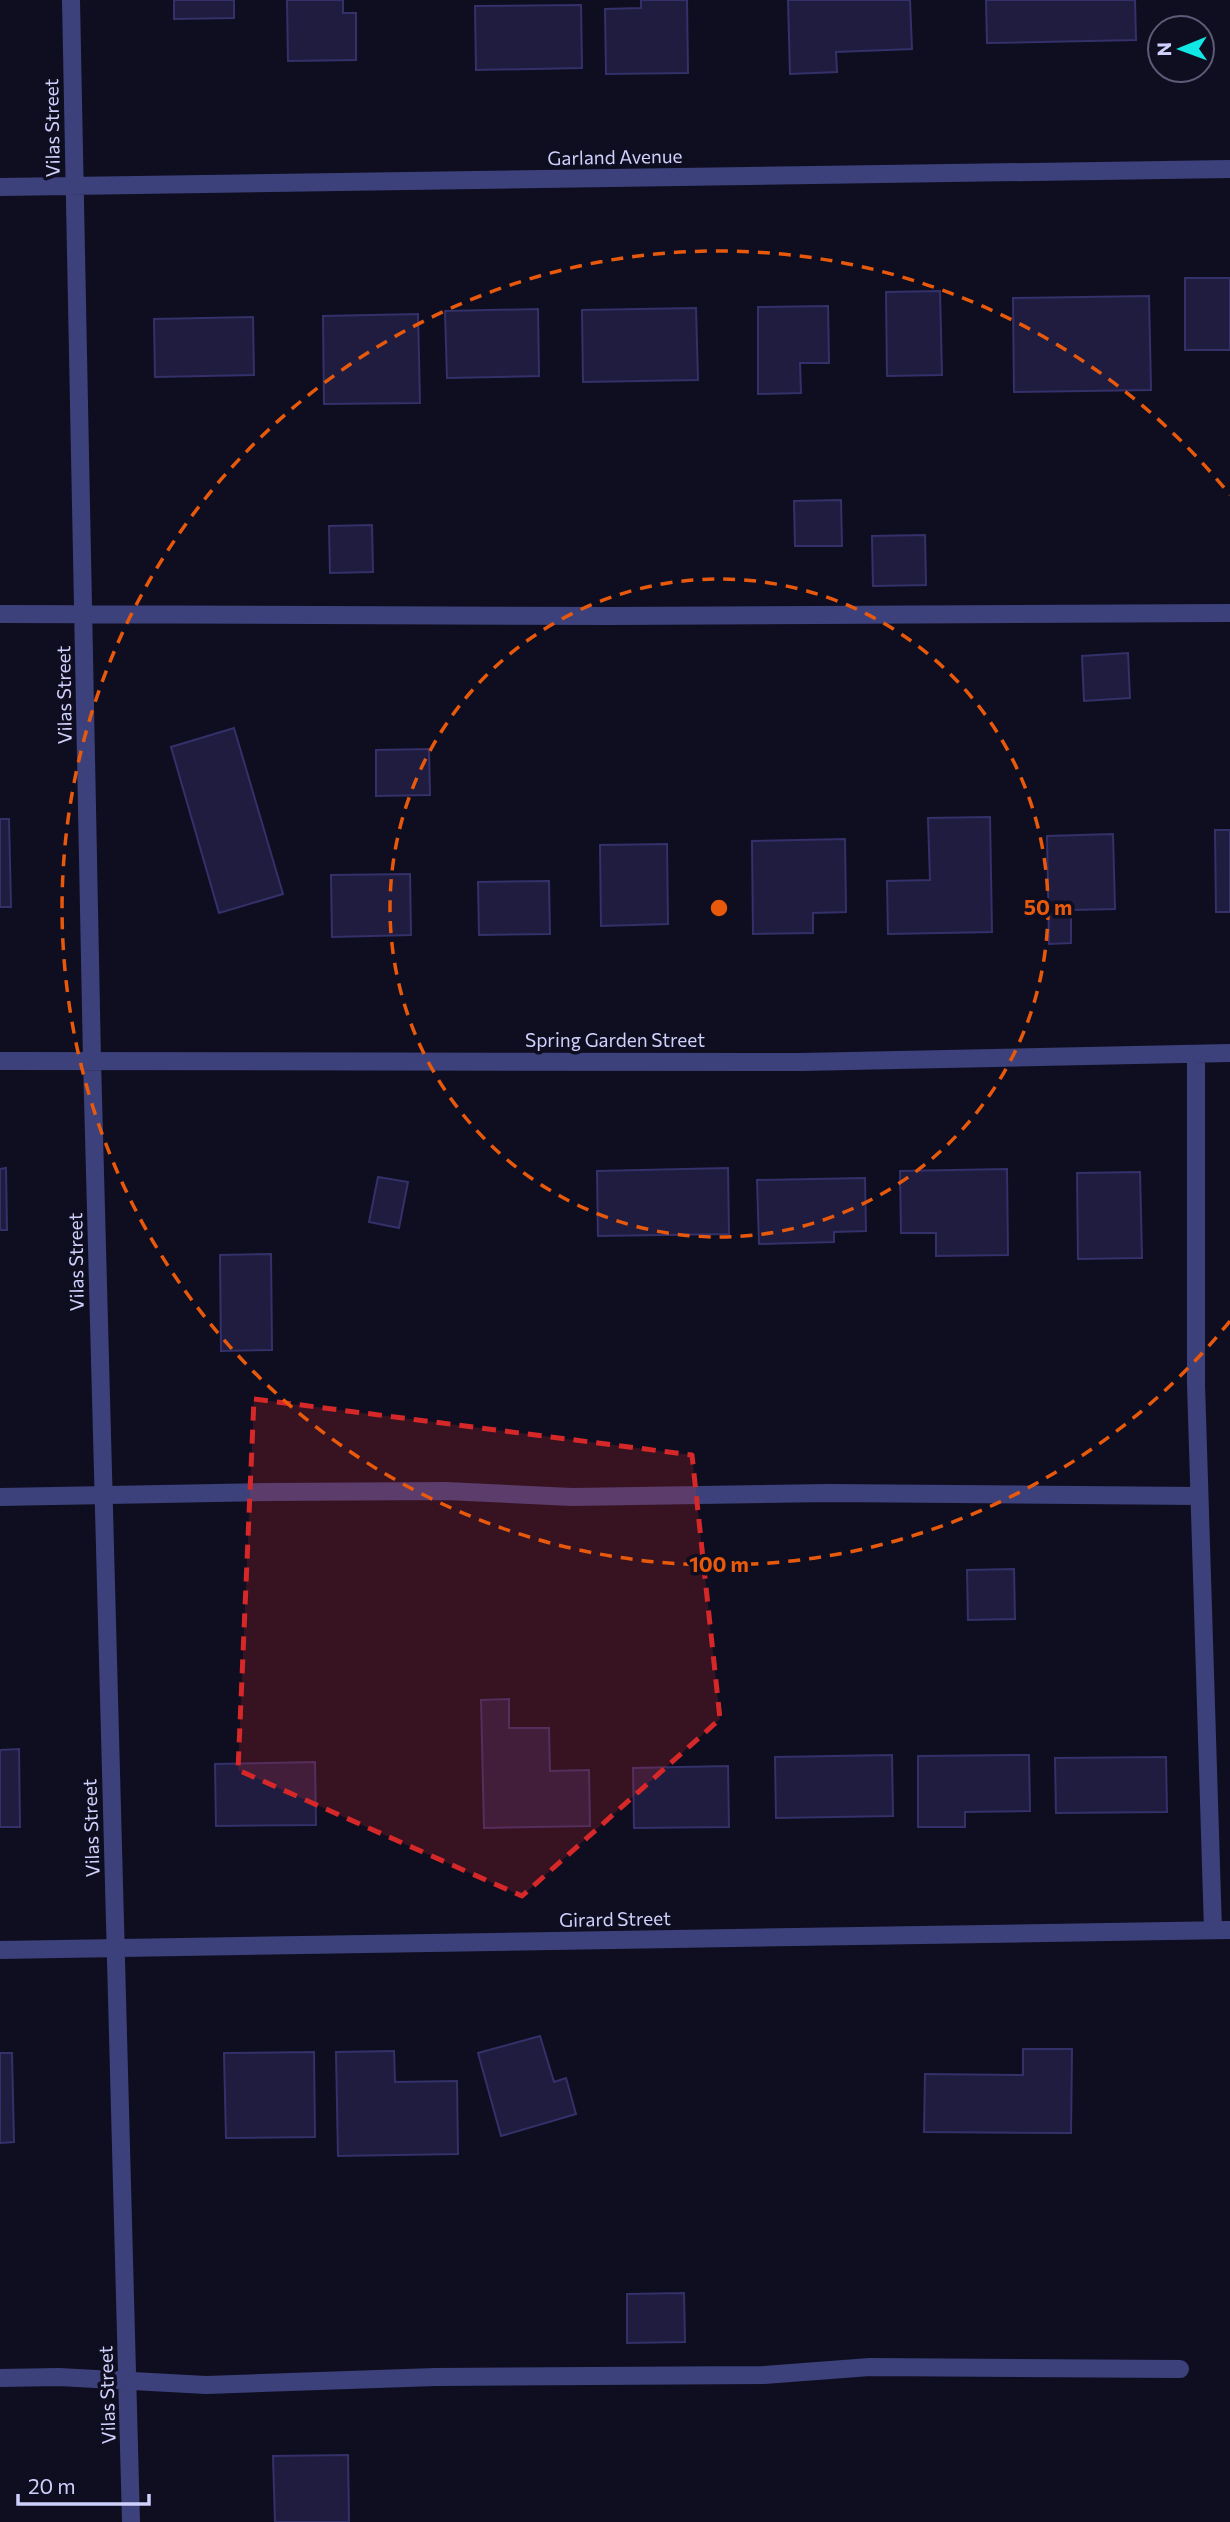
<svg xmlns="http://www.w3.org/2000/svg" width="1230" height="2522" viewBox="0 0 1230 2522" font-family="Commissioner,sans-serif">
  <style>
    .building { fill: #1f1c3f; stroke: #343069; stroke-width: 2 }
    .lines { fill: none; stroke-linecap: round; stroke-linejoin: round }
    .minor { stroke: #3d417b; stroke-width: 18 }
    .marked { fill: #d62828; fill-opacity: 0.2; stroke: #d62828; stroke-width: 5; stroke-dasharray: 14 9; stroke-linejoin: round }
    .ring { fill: none; stroke: #e8590c; stroke-width: 3.5; stroke-dasharray: 12 9 }
    .labels { text-anchor: middle; stroke-width: 7; stroke-linejoin: round; paint-order: stroke }
    .street-label { font-size: 19px; fill: #d0d0fc; stroke: #0f0e20 }
    .centre { fill: #e8590c; stroke: #0f0e20; stroke-width: 3.5 }
    .ring-label { font-size: 21px; text-anchor: middle; font-weight: bold; fill: #e8590c; stroke: #0f0e20; stroke-width: 7; stroke-linejoin: round; paint-order: stroke }
  </style>
  <rect width="100%" height="100%" fill="#0f0e20"/>
  <path class="building" d="M174 0H234V18L174 19Z
    M287 0H343V13H356V60L288 61Z
    M641 0H687L688 73 606 74 605 9 641 8Z
    M788 0H910L912 49 836 52 837 72 790 74Z
    M986 0H1135L1136 40 987 43Z
    M581 5 582 68 476 70 475 6Z
    M1185 278H1230V350H1185Z
    M940 291 942 375 887 376 886 292Z
    M1149 296 1151 390 1014 392 1013 298Z
    M828 306 829 363H800L801 393 758 394V307Z
    M696 308 698 380 583 382 582 310Z
    M538 309 539 376 447 378 445 311Z
    M418 314 420 403 324 404 323 316Z
    M253 317 254 375 155 377 154 319Z
    M841 500 842 546H795L794 501Z
    M372 525 373 572 330 573 329 526Z
    M925 535 926 585 873 586 872 536Z
    M1128 653 1130 698 1084 701 1082 656Z
    M234 728 283 894 219 913 171 747Z
    M429 749 430 795 376 796V750Z
    M990 817 992 932 888 934 887 881 930 880 928 818Z
    M0 819H9L11 907H0Z
    M1215 830H1230V912H1216Z
    M1113 834 1115 909 1071 910V943L1049 944 1047 836Z
    M845 839 846 912 813 913V933L753 934 752 841Z
    M667 844 668 924 601 926 600 845Z
    M410 874 411 935 332 937 331 875Z
    M549 881 550 934 479 935 478 882Z
    M6 1168 7 1230H0V1169Z
    M728 1168 729 1234 598 1236 597 1171Z
    M1007 1169 1008 1255 936 1256V1233H901L900 1171Z
    M1140 1172 1142 1258 1078 1259 1077 1173Z
    M378 1177 408 1182 399 1228 369 1222Z
    M865 1178 866 1231 834 1232V1242L759 1244 757 1180Z
    M271 1254 272 1350 221 1351 220 1255Z
    M1014 1569 1015 1619 968 1620 967 1570Z
    M509 1699V1728H549L550 1771 589 1770 590 1826 484 1828 481 1700Z
    M19 1749 20 1827H0V1750Z
    M892 1755 893 1816 776 1818 775 1757Z
    M1029 1755 1030 1811 965 1812V1827H918V1756Z
    M1166 1757 1167 1812 1056 1813 1055 1758Z
    M315 1762 316 1825 216 1826 215 1764Z
    M728 1766 729 1827 634 1828 633 1768Z
    M540 2036 554 2082 566 2078 576 2114 501 2136 478 2053Z
    M1023 2049H1072L1071 2133 924 2132 925 2074 1023 2075Z
    M394 2051 395 2082 457 2081 458 2154 338 2156 336 2052Z
    M314 2052 315 2137 226 2138 224 2053Z
    M0 2053H12L14 2142 0 2143Z
    M684 2293 685 2342 627 2343V2294Z
    M348 2455 349 2522H275L273 2456Z"/>
  <g class="lines">
    <path class="minor" d="M71 0 92 1060 131 2522
      M0 187 1230 169
      M0 614 610 616 1230 613
      M1196 1054V1384L1213 1930
      M0 1061 802 1062 1230 1053
      M0 1497 267 1492 446 1491 572 1497 829 1493 1199 1496
      M0 1950 1230 1930
      M0 2378 59 2377 206 2385 435 2377 764 2375 870 2367 1180 2369"/>
  </g>
  <path class="marked" d="M254 1399 692 1455 720 1719 522 1896 238 1770Z"/>
  <g class="ring">
    <circle cx="719" cy="908" r="329"/>
    <path d="M1230 1321A657 657 0 1 1 1230 495"/>
  </g>
  <g class="labels">
    <g class="street-label">
      <text transform="translate(52 128) rotate(-91)" y="7">Vilas Street</text>
      <text transform="translate(615 157) rotate(-1)" y="7">Garland Avenue</text>
      <text transform="translate(64 695) rotate(-91)" y="7">Vilas Street</text>
      <text x="615" y="1047">Spring Garden Street</text>
      <text transform="translate(76 1262) rotate(-91)" y="7">Vilas Street</text>
      <text transform="translate(91 1828) rotate(-92)" y="7">Vilas Street</text>
      <text transform="translate(615 1919) rotate(-1)" y="7">Girard Street</text>
      <text transform="translate(107 2395) rotate(-92)" y="7">Vilas Street</text>
    </g>
  </g>
  <circle cx="719" cy="908" r="10" class="centre"/>
  <g class="ring-label">
    <text x="1048" y="915">50 m</text>
    <text x="719" y="1572">100 m</text>
  </g>
  <g transform="translate(1181 49) rotate(269)"><circle r="33" fill="#0f0e20" stroke="#5c5c78" stroke-width="2"/>
  <path d="M0-5L12 26L0 18L-12 26Z" fill="#11e7e5"/>
  <text y="-10" font-size="19" font-weight="bold" text-anchor="middle" fill="#d0d0fc">N</text>
  </g>
  <path d="M18 2494v10h131v-10" fill="none" stroke="#d0d0fc" stroke-width="3.5"/>
  <text x="28" y="2494" font-size="21" fill="#d0d0fc" stroke="#0f0e20" stroke-width="5" paint-order="stroke">20 m</text>
</svg>
